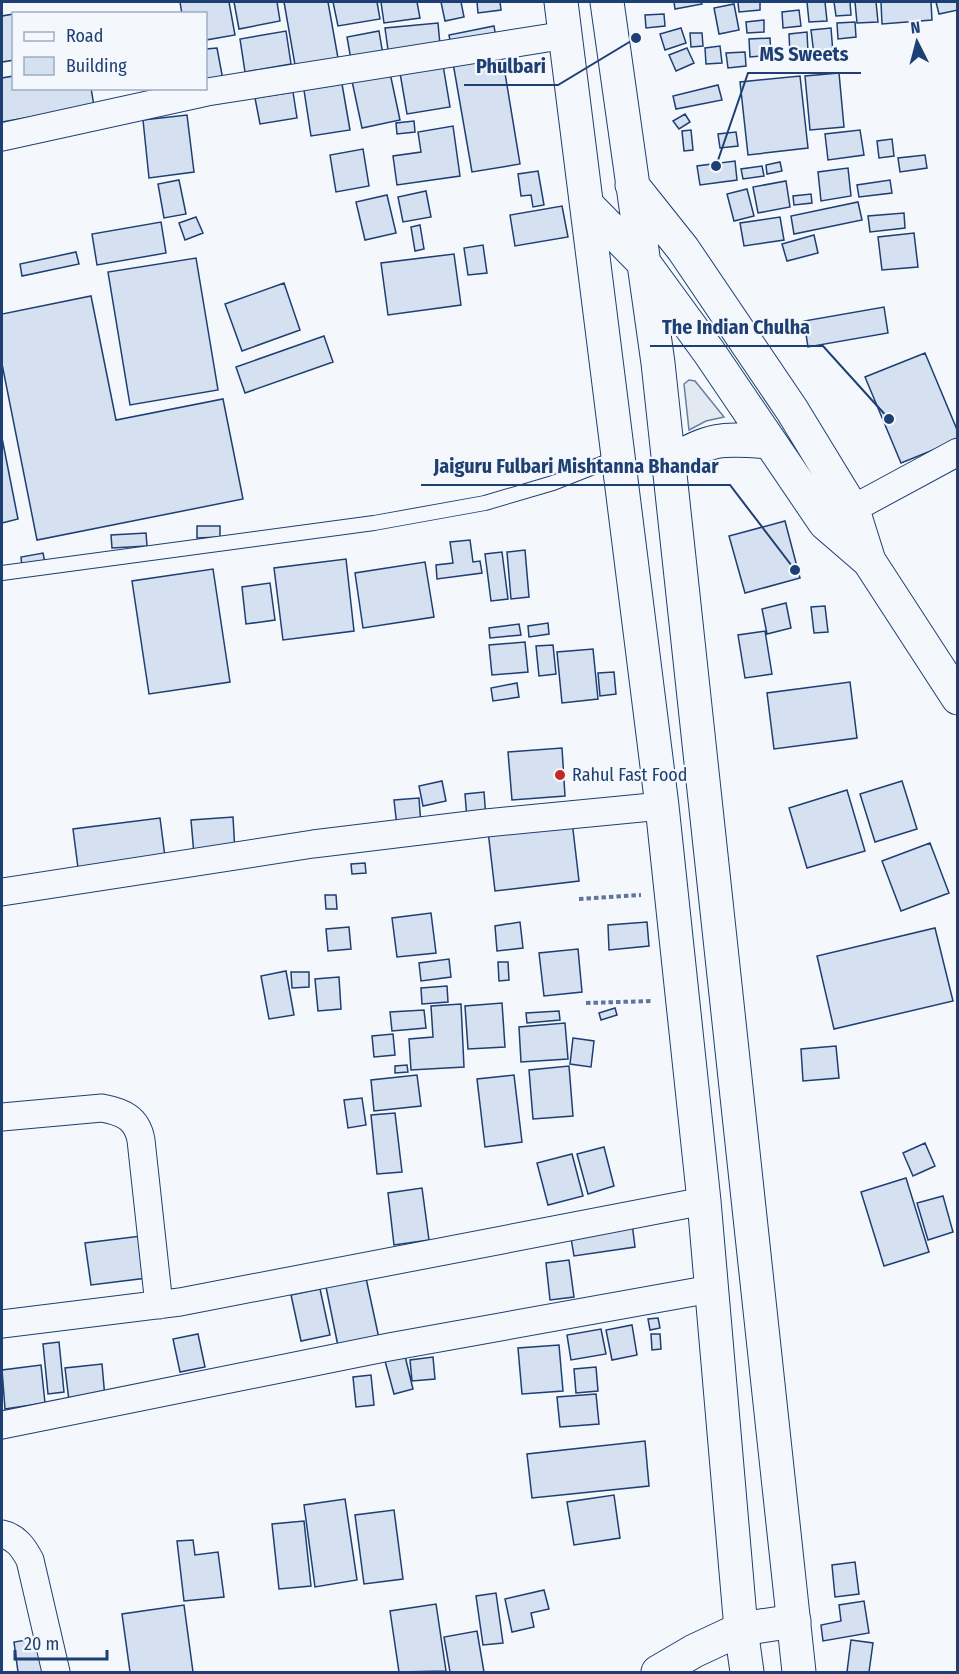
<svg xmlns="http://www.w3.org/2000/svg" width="959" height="1674" viewBox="0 0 959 1674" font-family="'Fira Sans Condensed',sans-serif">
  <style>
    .green { fill: #e3e9f0; stroke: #687fa3; stroke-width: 1.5 }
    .building { fill: #d5e0f0; stroke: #1d3f73; stroke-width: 1.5 }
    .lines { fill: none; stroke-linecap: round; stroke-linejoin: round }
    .service-casing { stroke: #1d3f73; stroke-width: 16 }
    .minor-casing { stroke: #1d3f73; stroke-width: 29 }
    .secondary-casing { stroke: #1d3f73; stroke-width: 35 }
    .trunk-casing { stroke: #1d3f73; stroke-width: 35 }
    .path { stroke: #5e769c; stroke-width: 4; stroke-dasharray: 4.5 3; stroke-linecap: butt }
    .service { stroke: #f4f7fb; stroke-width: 14 }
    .minor { stroke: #f4f7fb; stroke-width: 27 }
    .secondary { stroke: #f4f7fb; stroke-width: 33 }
    .trunk { stroke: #f4f7fb; stroke-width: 33 }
    .poi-dot { fill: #c62828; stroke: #f4f7fb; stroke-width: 2 }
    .labels { text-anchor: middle; stroke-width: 4.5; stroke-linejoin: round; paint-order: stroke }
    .poi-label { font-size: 18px; fill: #1d3f73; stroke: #f4f7fb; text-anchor: start }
    .leader { fill: none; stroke: #1d3f73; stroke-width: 2 }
    .callout-dot { fill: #1d3f73; stroke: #f4f7fb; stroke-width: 2 }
    .callout-label { font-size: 20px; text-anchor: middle; font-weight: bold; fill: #1d3f73; stroke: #f4f7fb; stroke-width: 4.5; stroke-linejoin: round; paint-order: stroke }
  </style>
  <rect width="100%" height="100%" fill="#f4f7fb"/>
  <path class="green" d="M689 380 695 381 724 417 706 421 689 430 684 384Z"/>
  <path class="building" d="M180 2H229L235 35 206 40V14H182Z
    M234 2H277L280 21 239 29Z
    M284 2H328L338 58 295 65Z
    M333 2H377L380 19 338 26Z
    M381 2H417L420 18 384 23Z
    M441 2H461L464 17 445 21Z
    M477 2H500L501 10 478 13Z
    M674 2H701L702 4 675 9Z
    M738 2H760V10L739 12Z
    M807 2H825L827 21 809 22Z
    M834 2H850L851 15 836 16Z
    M855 2H876L878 22 857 23Z
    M881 2H931L932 20 882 24Z
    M936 2H958V10L939 14Z
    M734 4 739 30 719 34 714 8Z
    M799 10 801 26 783 28 782 12Z
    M14 14V60L2 62V16Z
    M664 14 665 26 646 28 645 15Z
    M764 20V32L747 33 746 22Z
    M855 22 856 37 838 39 837 23Z
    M438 23 440 45 388 50 385 28Z
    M494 26 496 38 451 46 449 35Z
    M681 28 686 43 665 50 660 34Z
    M831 28 833 53 814 55 811 30Z
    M286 31 291 64 245 72 240 39Z
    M379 31 383 55 351 60 347 37Z
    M807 32 808 52 790 54 789 34Z
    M690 33H702L703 46 691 47Z
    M770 38 771 55 750 57 749 39Z
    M720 46 722 63 706 64 705 48Z
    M217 48 223 80 206 83V49Z
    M687 48 694 63 676 71 669 55Z
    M745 52 746 66 728 68 726 53Z
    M502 55 520 164 472 172 453 63Z
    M443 65 450 107 407 114 400 73Z
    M390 73 400 120 362 128 352 81Z
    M839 73 844 127 810 130 805 76Z
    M14 76V88H91L94 106 2 122V78Z
    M800 76 808 148 748 155 740 82Z
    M342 84 350 130 311 136 304 90Z
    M718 85 722 100 676 109 673 96Z
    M293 92 297 118 260 124 255 98Z
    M685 114 690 122 679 129 673 121Z
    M187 115 194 172 149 178 143 120Z
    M414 121 415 132 397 134 396 123Z
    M453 126 460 176 397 185 393 156 421 152 418 132Z
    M691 130 693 150 684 151 682 131Z
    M860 130 864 155 828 160 825 134Z
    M736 132 738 146 720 148 718 134Z
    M892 139 894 156 879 158 877 141Z
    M363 149 369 186 336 192 330 155Z
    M925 155 927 168 900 172 898 158Z
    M735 161 737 180 700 185 697 166Z
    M780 162 782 171 767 174 766 165Z
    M762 166 764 176 743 179 741 169Z
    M848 168 851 196 821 201 818 172Z
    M538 171 544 205 533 207 531 195 521 196 518 174Z
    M179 180 186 214 164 218 158 184Z
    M890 180 892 193 859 197 857 185Z
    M786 181 790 207 758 213 753 187Z
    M747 189 754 216 734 221 727 194Z
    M426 191 431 217 403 222 398 197Z
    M811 194 812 203 794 205 793 196Z
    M387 195 396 233 365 240 356 202Z
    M858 202 862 220 794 234 791 216Z
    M562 206 568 237 515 246 510 215Z
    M904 213 905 228 870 232 868 216Z
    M196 217 203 233 185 240 179 223Z
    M780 217 784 240 744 246 740 223Z
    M161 222 166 253 97 265 92 234Z
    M420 225 424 249 415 251 411 227Z
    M914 233 918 267 882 270 878 237Z
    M814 235 818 253 787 261 782 244Z
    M483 245 487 273 468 275 464 248Z
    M76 252 79 264 22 276 20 264Z
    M454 254 461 305 388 315 381 263Z
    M196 258 218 390 130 405 108 272Z
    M284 283 300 330 242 351 225 304Z
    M91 296 116 420 223 399 243 499 37 540 2 364V314Z
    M884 307 888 333 808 347 804 321Z
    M324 336 333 362 245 393 236 367Z
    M925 353 958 432V440L901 463 865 377Z
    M2 438 18 519 2 523Z
    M785 521 800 578 745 593 729 536Z
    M197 526H220V537L197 538Z
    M146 533 147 546 112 548 111 535Z
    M470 540 473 562 480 561 482 573 437 579 436 565 453 563 450 542Z
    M525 550 529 597 511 599 507 552Z
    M502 552 508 599 491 601 485 554Z
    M43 553 45 563 22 567 21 557Z
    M346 559 354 631 283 640 274 568Z
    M425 562 434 617 363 628 355 573Z
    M213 569 230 682 149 694 132 581Z
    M270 583 275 620 246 624 242 587Z
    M786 603 791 628 767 634 762 609Z
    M825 606 828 632 814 633 811 607Z
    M548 623 549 634 529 637 528 626Z
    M519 624 521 635 490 638 489 628Z
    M765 631 772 674 745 678 738 635Z
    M525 642 528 672 492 675 489 645Z
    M553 645 556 674 539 676 536 646Z
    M593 649 598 699 562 703 557 652Z
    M614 672 616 694 600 696 598 673Z
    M850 682 857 738 774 749 767 693Z
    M517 683 519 697 493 701 491 688Z
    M562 748 565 796 512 800 508 752Z
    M442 781 446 801 423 806 419 786Z
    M902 781 917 829 875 842 860 794Z
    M847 790 865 851 807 868 789 808Z
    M484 792 486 818 467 819 465 794Z
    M419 798 421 825 397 827 394 800Z
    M233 817 235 852 194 855 191 820Z
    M160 818 165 857 78 868 73 829Z
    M572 821 579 881 495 891 488 831Z
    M930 843 949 893 901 911 882 861Z
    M365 863 366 873 352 874 351 864Z
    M325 895H336L337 909H326Z
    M431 913 436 953 397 957 392 918Z
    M520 922 523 948 497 951 495 926Z
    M647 922 649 946 609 950 608 925Z
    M349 927 351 949 328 951 326 929Z
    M935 928 953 1001 834 1029 817 956Z
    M578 949 582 992 544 996 539 953Z
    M449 959 451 977 421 981 419 963Z
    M498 962H508L509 980 499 981Z
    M286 971 294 1015 269 1019 261 976Z
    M291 972H309V987L292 988Z
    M339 977 341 1009 318 1011 315 979Z
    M447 986 448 1002 422 1004 421 988Z
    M502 1003 505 1047 468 1049 465 1006Z
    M461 1004 464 1067 411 1070 409 1039 433 1037 431 1006Z
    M615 1008 617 1015 601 1020 599 1013Z
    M424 1010 426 1028 392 1031 390 1012Z
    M559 1011 560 1020 527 1023 526 1013Z
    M565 1023 568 1059 521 1062 519 1027Z
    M393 1034 395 1055 374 1057 372 1036Z
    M573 1038 594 1041 591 1067 570 1064Z
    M836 1046 839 1078 803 1081 801 1049Z
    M407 1065 408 1072 395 1073V1066Z
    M569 1066 573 1116 533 1119 529 1070Z
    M417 1075 421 1106 374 1111 371 1080Z
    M514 1075 522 1142 485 1147 477 1079Z
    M362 1098 366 1125 348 1128 344 1100Z
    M395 1113 402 1172 377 1174 371 1115Z
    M925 1143 935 1166 913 1176 903 1153Z
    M604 1147 614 1186 588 1194 577 1154Z
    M572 1154 583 1196 548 1205 537 1163Z
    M906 1178 929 1252 884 1266 861 1192Z
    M422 1188 429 1240 394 1245 388 1193Z
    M943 1196 953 1232 928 1240 917 1203Z
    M632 1223 635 1247 574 1256 570 1232Z
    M141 1236 147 1278 91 1285 85 1243Z
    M569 1260 574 1297 550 1300 546 1263Z
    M366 1278 380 1343 339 1351 326 1287Z
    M320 1289 330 1335 301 1341 291 1295Z
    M658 1318 660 1328 650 1330 648 1319Z
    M632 1325 637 1355 612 1360 606 1330Z
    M601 1329 606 1354 571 1360 567 1335Z
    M198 1334 205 1367 180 1372 173 1339Z
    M651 1334H660L661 1349 652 1350Z
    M59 1342 64 1392 48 1394 43 1344Z
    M559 1345 563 1391 522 1394 518 1348Z
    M405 1356 413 1389 394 1394 385 1361Z
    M433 1357 435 1379 412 1381 410 1360Z
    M102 1364 105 1398 69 1401 65 1368Z
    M41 1365 45 1403 5 1409 2 1370Z
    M596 1367 598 1391 576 1393 574 1369Z
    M371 1375 374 1405 356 1407 353 1377Z
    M596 1394 599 1424 560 1427 557 1397Z
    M645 1441 649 1486 532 1498 527 1454Z
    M614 1495 620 1538 574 1545 567 1502Z
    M345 1499 357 1580 315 1587 304 1505Z
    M394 1510 403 1579 364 1584 355 1515Z
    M304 1521 311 1586 279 1589 272 1524Z
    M193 1540 195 1555 218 1552 224 1597 184 1601 177 1541Z
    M855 1562 859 1594 835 1597 832 1565Z
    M544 1590 549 1609 531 1613 534 1627 512 1632 505 1599Z
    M496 1593 503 1643 483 1645 476 1596Z
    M864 1601 869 1633 823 1641 821 1625 841 1621 839 1605Z
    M436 1604 446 1671 399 1672 390 1611Z
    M184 1605 193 1672H130L122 1614Z
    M477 1631 484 1672H450L444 1637Z
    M44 1637 49 1672H18L14 1642Z
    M851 1640 873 1643 869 1672H847Z"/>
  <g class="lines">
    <defs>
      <path id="service" d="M2 573 374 523 485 503 553 483 619 457"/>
      <path id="minor" d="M2 137 207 92 566 35
        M834 519 958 452
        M2 892 313 844 486 823 662 806
        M2 1117 102 1108C123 1112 137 1118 141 1140L159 1305
        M2 1324 180 1302 704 1201
        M2 1425 389 1347 711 1289
        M2 1534C16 1537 23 1547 30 1560L56 1672"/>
      <path id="secondary" d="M658 1672 694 1651 741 1629 794 1621"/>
      <path id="trunk" d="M561 2 662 806 704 1201 741 1629 747 1672
        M607 2 658 363 799 1672
        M632 185 683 249 792 410 853 510 869 561 958 698
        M588 206 644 263 709 352 825 523 869 561
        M669 463C710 438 721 438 768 442"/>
    </defs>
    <use href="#service" class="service-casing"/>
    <use href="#minor" class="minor-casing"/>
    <use href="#secondary" class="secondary-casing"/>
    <use href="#trunk" class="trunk-casing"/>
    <path class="path" d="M579 899 641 895
      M586 1003 652 1001"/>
    <use href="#service" class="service"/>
    <use href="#minor" class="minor"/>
    <use href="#secondary" class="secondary"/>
    <use href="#trunk" class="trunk"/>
  </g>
  <circle class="poi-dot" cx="560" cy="775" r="6"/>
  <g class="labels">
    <g class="poi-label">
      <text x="572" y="781">Rahul Fast Food</text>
    </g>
  </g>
  <path class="leader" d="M716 166L748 73H861M636 38L558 85H464M889 419L823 346H650M795 570L730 485H421"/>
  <g class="callout-dot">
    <circle cx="716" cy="166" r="6"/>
    <circle cx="636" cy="38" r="6"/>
    <circle cx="889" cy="419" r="6"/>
    <circle cx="795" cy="570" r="6"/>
  </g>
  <g class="callout-label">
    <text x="804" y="61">MS Sweets</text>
    <text x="511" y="73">Phulbari</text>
    <text x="736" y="334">The Indian Chulha</text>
    <text x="576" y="473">Jaiguru Fulbari Mishtanna Bhandar</text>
  </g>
  <rect width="959" height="1674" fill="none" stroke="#1d3f73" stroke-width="6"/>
  <rect x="12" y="12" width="195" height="78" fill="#f4f7fb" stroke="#9eadc5" stroke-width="1.5"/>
  <rect x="24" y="32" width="30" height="9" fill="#f4f7fb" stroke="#9eadc5" stroke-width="1.5"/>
  <text x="66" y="42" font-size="18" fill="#1d3f73">Road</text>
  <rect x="24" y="57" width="30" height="18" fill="#d5e0f0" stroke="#9eadc5" stroke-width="1.5"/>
  <text x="66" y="72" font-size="18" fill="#1d3f73">Building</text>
  <g transform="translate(917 42) rotate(354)" stroke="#f4f7fb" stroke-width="4.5" paint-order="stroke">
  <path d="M0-4.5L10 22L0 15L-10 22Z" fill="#1d3f73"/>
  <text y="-9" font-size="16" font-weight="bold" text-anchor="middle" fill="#1d3f73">N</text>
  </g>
  <path d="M15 1650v9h92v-9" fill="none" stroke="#1d3f73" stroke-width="3"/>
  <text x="24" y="1650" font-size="18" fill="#1d3f73" stroke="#f4f7fb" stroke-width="4.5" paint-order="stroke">20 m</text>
</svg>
